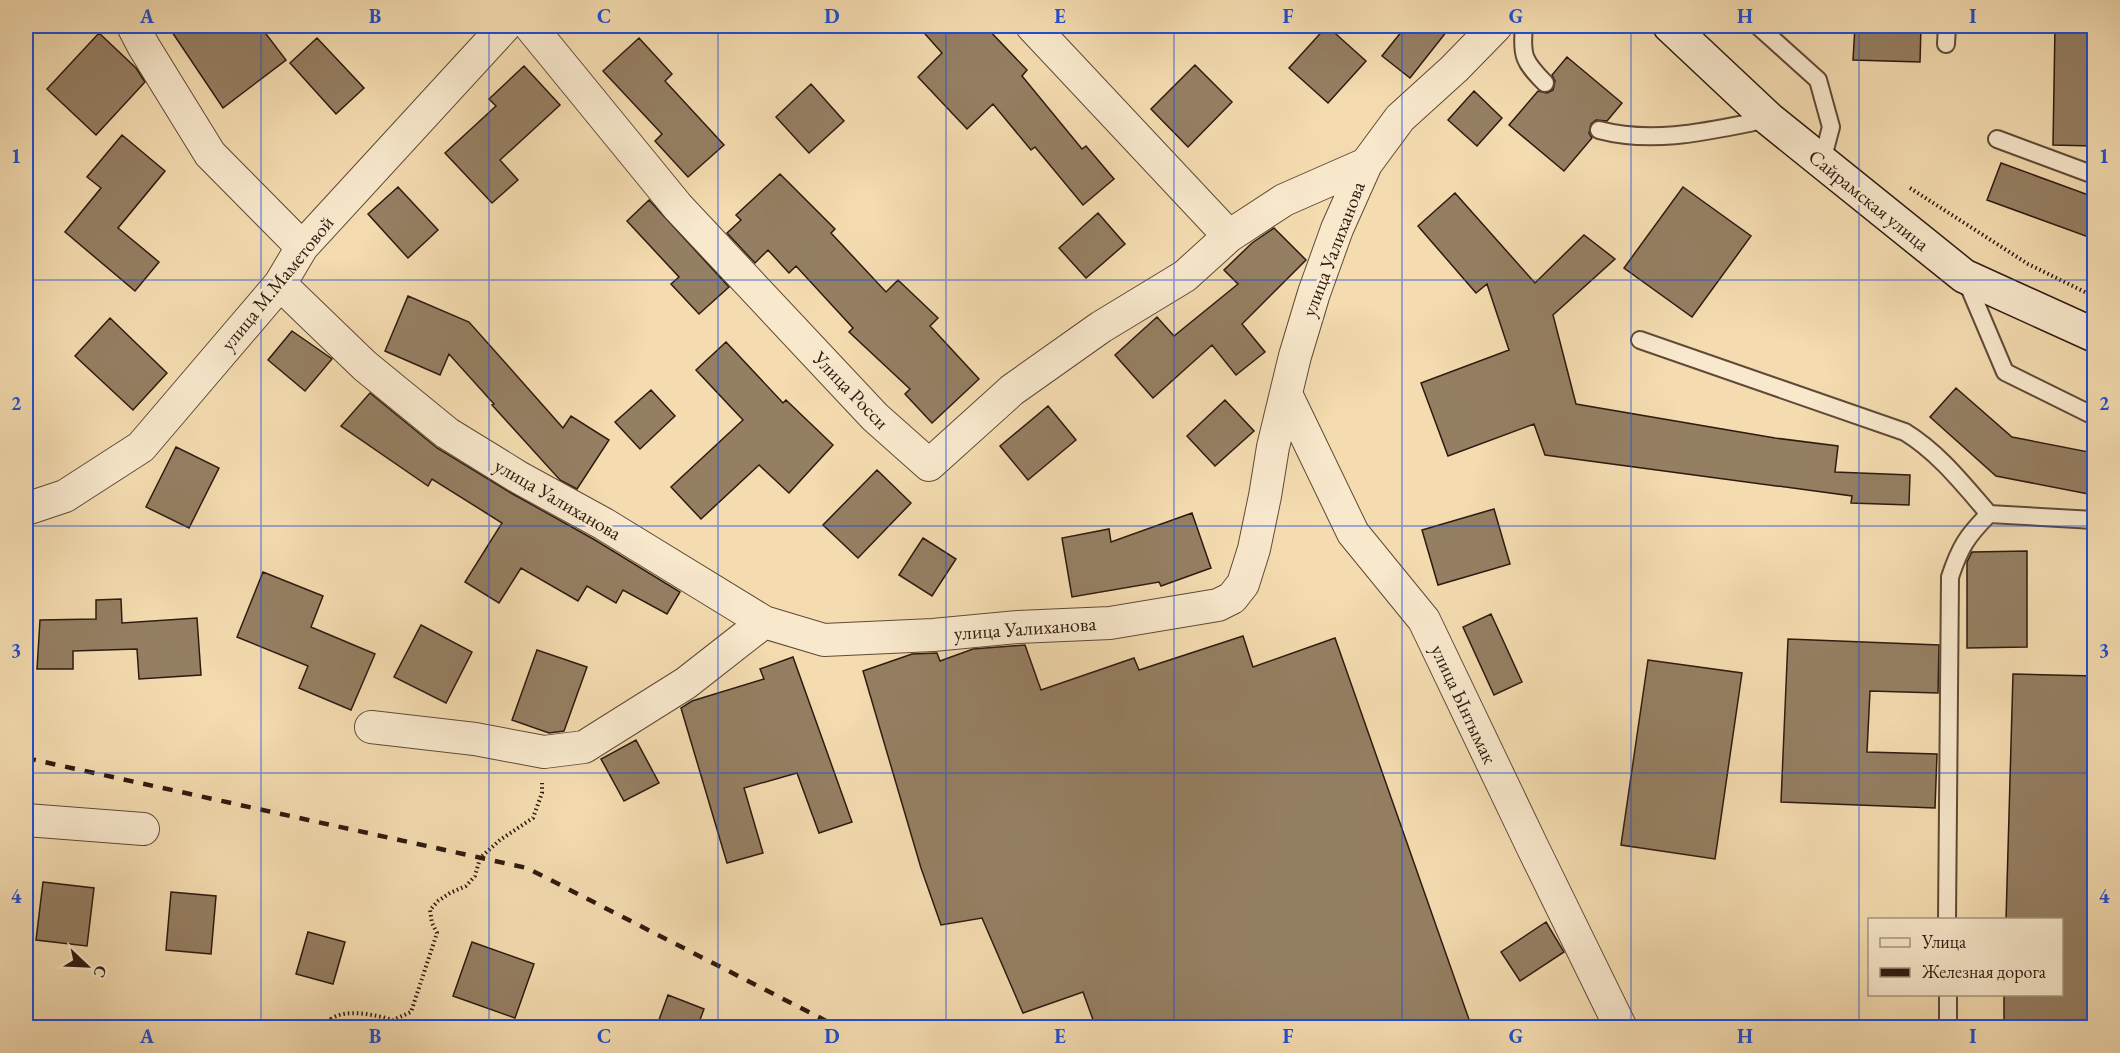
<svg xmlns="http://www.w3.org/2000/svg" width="2120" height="1053" viewBox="0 0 2120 1053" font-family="'EB Garamond',serif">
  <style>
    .building { fill: #957f63; stroke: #2e1a0f; stroke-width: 1.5 }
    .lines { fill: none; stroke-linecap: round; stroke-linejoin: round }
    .service-casing { stroke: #604a37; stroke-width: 20 }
    .minor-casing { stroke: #604a37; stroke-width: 34 }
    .secondary-casing { stroke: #2e1a0f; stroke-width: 36 }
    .path { stroke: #2e1a0f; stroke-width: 4; stroke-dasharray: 1.5 3; stroke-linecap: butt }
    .service { stroke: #f8e8cc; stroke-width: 16 }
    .minor { stroke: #f8e8cc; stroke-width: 32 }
    .secondary { stroke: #f8e8cc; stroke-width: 33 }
    .rail { stroke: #2e1a0f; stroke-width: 4.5; stroke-dasharray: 10 10; stroke-linecap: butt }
    .grid { fill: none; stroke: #1d4ed8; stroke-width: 1.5; stroke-opacity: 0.55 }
    .labels { text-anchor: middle; stroke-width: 6; stroke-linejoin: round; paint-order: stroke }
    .street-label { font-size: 20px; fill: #2e1a0f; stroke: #f8e8cc }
    .neatline { fill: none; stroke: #1d4ed8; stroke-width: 2 }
    .grid-label { font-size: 20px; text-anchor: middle; font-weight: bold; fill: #1d4ed8 }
  </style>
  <rect width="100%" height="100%" fill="#f4dcb0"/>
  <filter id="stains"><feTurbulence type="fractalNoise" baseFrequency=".00333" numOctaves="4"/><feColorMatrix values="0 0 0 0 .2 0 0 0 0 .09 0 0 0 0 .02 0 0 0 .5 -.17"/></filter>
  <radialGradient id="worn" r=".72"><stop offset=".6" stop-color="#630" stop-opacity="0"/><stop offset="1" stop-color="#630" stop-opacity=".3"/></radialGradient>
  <path class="building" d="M168 26H260L286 60 223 108Z
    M918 26H985L1027 70 1022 76 1082 149 1086 146 1114 179 1083 205 1035 147 1031 150 993 104 967 129 918 77 942 53Z
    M1327 26 1366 61 1328 103 1289 68Z
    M1406 26H1451L1410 78 1382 56Z
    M1855 26H1921L1920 62 1853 60Z
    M2055 26H2094V146L2053 145Z
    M99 33 136 68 145 82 96 135 47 89Z
    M317 38 364 88 336 114 290 63Z
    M639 38 672 74 665 81 724 145 688 177 655 141 662 134 603 71Z
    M1567 57 1622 103 1607 121 1596 120 1591 124 1589 133 1592 138 1564 171 1509 125 1538 91 1547 93 1553 90 1555 81 1552 75Z
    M1195 65 1232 102 1188 147 1151 109Z
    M524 66 560 105 500 160 518 180 492 203 445 153 496 106 489 99Z
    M811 84 844 121 809 153 776 117Z
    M1474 91 1502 118 1477 146 1448 120Z
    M122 135 165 171 118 228 159 262 135 291 65 232 101 188 87 177Z
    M2001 163 2094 197V239L1987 200Z
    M780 174 835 229 831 233 886 292 898 280 938 318 930 326 979 379 932 423 905 394 910 389 849 332 853 328 796 266 789 273 768 250 755 263 727 233 741 220 736 215Z
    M398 187 438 230 408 258 368 214Z
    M1683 187 1751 236 1692 317 1624 268Z
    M1455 193 1535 283 1584 235 1615 259 1553 315 1576 404 1775 438 1838 446 1835 472 1910 475 1909 505 1851 503 1852 496 1545 455 1534 424 1448 456 1421 383 1509 350 1487 284 1476 293 1418 226Z
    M649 200 729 287 699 314 671 284 679 277 627 221Z
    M1098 213 1125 244 1086 278 1059 248Z
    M1274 228 1306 260 1242 324 1265 352 1236 375 1212 345 1153 398 1115 355 1157 317 1174 336 1238 284 1224 270 1252 243Z
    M408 296 469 322 563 428 571 416 609 440 577 489 560 480 492 405 494 404 449 354 440 375 385 351Z
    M110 318 167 373 133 410 75 356Z
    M292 331 332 359 305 391 268 360Z
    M726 342 783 403 786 400 833 445 789 493 759 465 701 519 671 487 743 420 696 370Z
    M1956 388 2012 437 2094 453V495L1996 476 1930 417Z
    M651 390 675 416 640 449 615 422Z
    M370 393 437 448 511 493 595 540 680 592 667 614 623 590 616 603 587 586 578 601 521 568 499 603 465 582 502 523 432 479 428 486 341 426Z
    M1225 400 1254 431 1215 466 1187 436Z
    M1048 406 1076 440 1028 480 1000 446Z
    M176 447 219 468 189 528 146 507Z
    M877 470 911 503 858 558 823 525Z
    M1494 509 1510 564 1438 585 1422 530Z
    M1192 513 1211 568 1161 586 1159 582 1072 597 1062 538 1109 529 1111 542Z
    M923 538 956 559 932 596 899 575Z
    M2027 551V647L1967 648V562L1972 552Z
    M263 572 323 596 311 627 375 654 351 710 299 688 308 666 237 637Z
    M121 599 122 623 197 618 201 675 139 679 137 649 73 651V669H37L40 620 96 619V600Z
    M1491 614 1522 682 1494 695 1463 627Z
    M421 625 472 652 446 703 394 677Z
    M1243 636 1253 667 1335 638 1472 1028H1096L1083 992 1023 1013 982 918 941 925 921 868 863 671 912 654 937 653 940 661 973 649 1025 645 1041 690 1134 658 1139 670Z
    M1788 639 1939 645 1938 693 1870 691 1867 752 1937 754 1935 808 1781 802Z
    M537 650 587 667 564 731 549 733 512 720Z
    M793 657 852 822 819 833 797 773 744 788 763 853 727 863 681 708 692 701 764 679 760 669Z
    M1648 660 1742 673 1715 859 1621 845Z
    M2013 674 2094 676V1028H2004V994H2061V920H2006Z
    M636 740 659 783 624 801 601 759Z
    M43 882 94 888 87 946 36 940Z
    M171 892 216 896 211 954 166 950Z
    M1546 922 1564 952 1520 981 1501 952Z
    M308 932 345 942 333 984 296 974Z
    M472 942 534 964 515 1018 453 996Z
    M668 995 704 1009 697 1028H656Z"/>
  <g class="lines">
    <defs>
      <path id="service" d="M1524 26C1521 56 1524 62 1545 83
        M1758 26 1818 80 1831 127 1822 161
        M1946 44 1947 26
        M1599 130C1656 145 1713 130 1769 119
        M1997 139 2094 175
        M1966 280 2005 372 2094 416
        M1640 340 1905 432C1939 453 1963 484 1989 514L2094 520
        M1947 920 1950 577C1960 547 1967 536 1989 514
        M1948 994V1028"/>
      <path id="minor" d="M133 26 144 47 210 154 302 247
        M530 26 678 207 875 417 929 465 1012 390 1101 327 1185 276 1229 236
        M1032 26 1229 236 1284 200 1366 164
        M280 284 365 366 447 433 520 478 604 524 764 622 824 640 933 635 1018 627 1110 623 1218 605 1232 598 1243 584 1254 549 1265 496 1273 447 1295 356 1314 293 1337 229 1366 164 1400 118 1454 69 1496 26
        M1286 394 1353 533 1424 620 1532 846 1621 1028
        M26 509 65 496 141 447 280 284 302 247 505 26
        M371 727 475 739 544 752 584 747 686 683 764 622
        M26 820 143 829"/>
      <path id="secondary" d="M1670 26 1769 119 1964 276 2094 335"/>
    </defs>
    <use href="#service" class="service-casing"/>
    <use href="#minor" class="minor-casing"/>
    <use href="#secondary" class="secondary-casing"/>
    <path class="path" d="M1910 188 2028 264 2091 295
      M330 1028 331 1019C346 1008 376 1015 393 1020L411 1012 437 933 432 923 430 910 438 901 450 893 466 886 475 876 480 858 500 840 533 818 542 793V783"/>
    <use href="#service" class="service"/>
    <use href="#minor" class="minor"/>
    <use href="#secondary" class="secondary"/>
    <path class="rail" d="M26 758 527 868 840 1028"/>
  </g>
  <path class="grid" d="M261 26V1028M489 26V1028M718 26V1028M946 26V1028M1174 26V1028M1402 26V1028M1631 26V1028M1859 26V1028M26 280H2094M26 526H2094M26 773H2094"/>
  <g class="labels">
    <g class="street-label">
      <text transform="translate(1869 200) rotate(39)" y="7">Сайрамская улица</text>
      <text transform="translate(1333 249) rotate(-69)" y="7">улица Уалиханова</text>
      <text transform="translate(277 283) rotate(-51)" y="7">улица М.Маметовой</text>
      <text transform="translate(851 390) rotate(46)" y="7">Улица Росси</text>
      <text transform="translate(558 499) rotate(30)" y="7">улица Уалиханова</text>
      <text transform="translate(1025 628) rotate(-4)" y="7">улица Уалиханова</text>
      <text transform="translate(1464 704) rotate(65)" y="7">улица Ынтымак</text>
    </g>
  </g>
  <rect width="2120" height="1053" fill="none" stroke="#f4dcb0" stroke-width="66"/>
  <rect x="1868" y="918" width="195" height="78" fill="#f8e8cc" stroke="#a79680" stroke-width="1.5"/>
  <rect x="1880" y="938" width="30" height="9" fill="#f8e8cc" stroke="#a79680" stroke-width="1.5"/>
  <text x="1922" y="948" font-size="18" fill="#2e1a0f">Улица</text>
  <rect x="1880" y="968" width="30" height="9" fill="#2e1a0f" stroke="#a79680" stroke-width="1.5"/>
  <text x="1922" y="978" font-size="18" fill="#2e1a0f">Железная дорога</text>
  <g transform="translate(87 966) rotate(113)" stroke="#f8e8cc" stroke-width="4.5" paint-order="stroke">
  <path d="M0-4.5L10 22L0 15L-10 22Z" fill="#2e1a0f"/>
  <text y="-9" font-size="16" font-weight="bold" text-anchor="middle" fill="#2e1a0f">С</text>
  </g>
  <rect x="33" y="33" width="2054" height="987" class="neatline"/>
  <g class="grid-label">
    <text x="147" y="23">A</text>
    <text x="375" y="23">B</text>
    <text x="604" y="23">C</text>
    <text x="832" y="23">D</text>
    <text x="1060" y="23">E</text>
    <text x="1288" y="23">F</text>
    <text x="1516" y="23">G</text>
    <text x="1745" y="23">H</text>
    <text x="1973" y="23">I</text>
    <text x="16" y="163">1</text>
    <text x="2104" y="163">1</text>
    <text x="16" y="410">2</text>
    <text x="2104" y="410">2</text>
    <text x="16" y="657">3</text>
    <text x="2104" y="657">3</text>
    <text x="16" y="903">4</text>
    <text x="2104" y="903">4</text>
    <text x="147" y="1043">A</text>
    <text x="375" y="1043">B</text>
    <text x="604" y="1043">C</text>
    <text x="832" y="1043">D</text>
    <text x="1060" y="1043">E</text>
    <text x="1288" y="1043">F</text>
    <text x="1516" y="1043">G</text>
    <text x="1745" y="1043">H</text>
    <text x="1973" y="1043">I</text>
  </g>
  <rect width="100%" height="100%" filter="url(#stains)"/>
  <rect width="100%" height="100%" fill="url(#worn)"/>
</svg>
